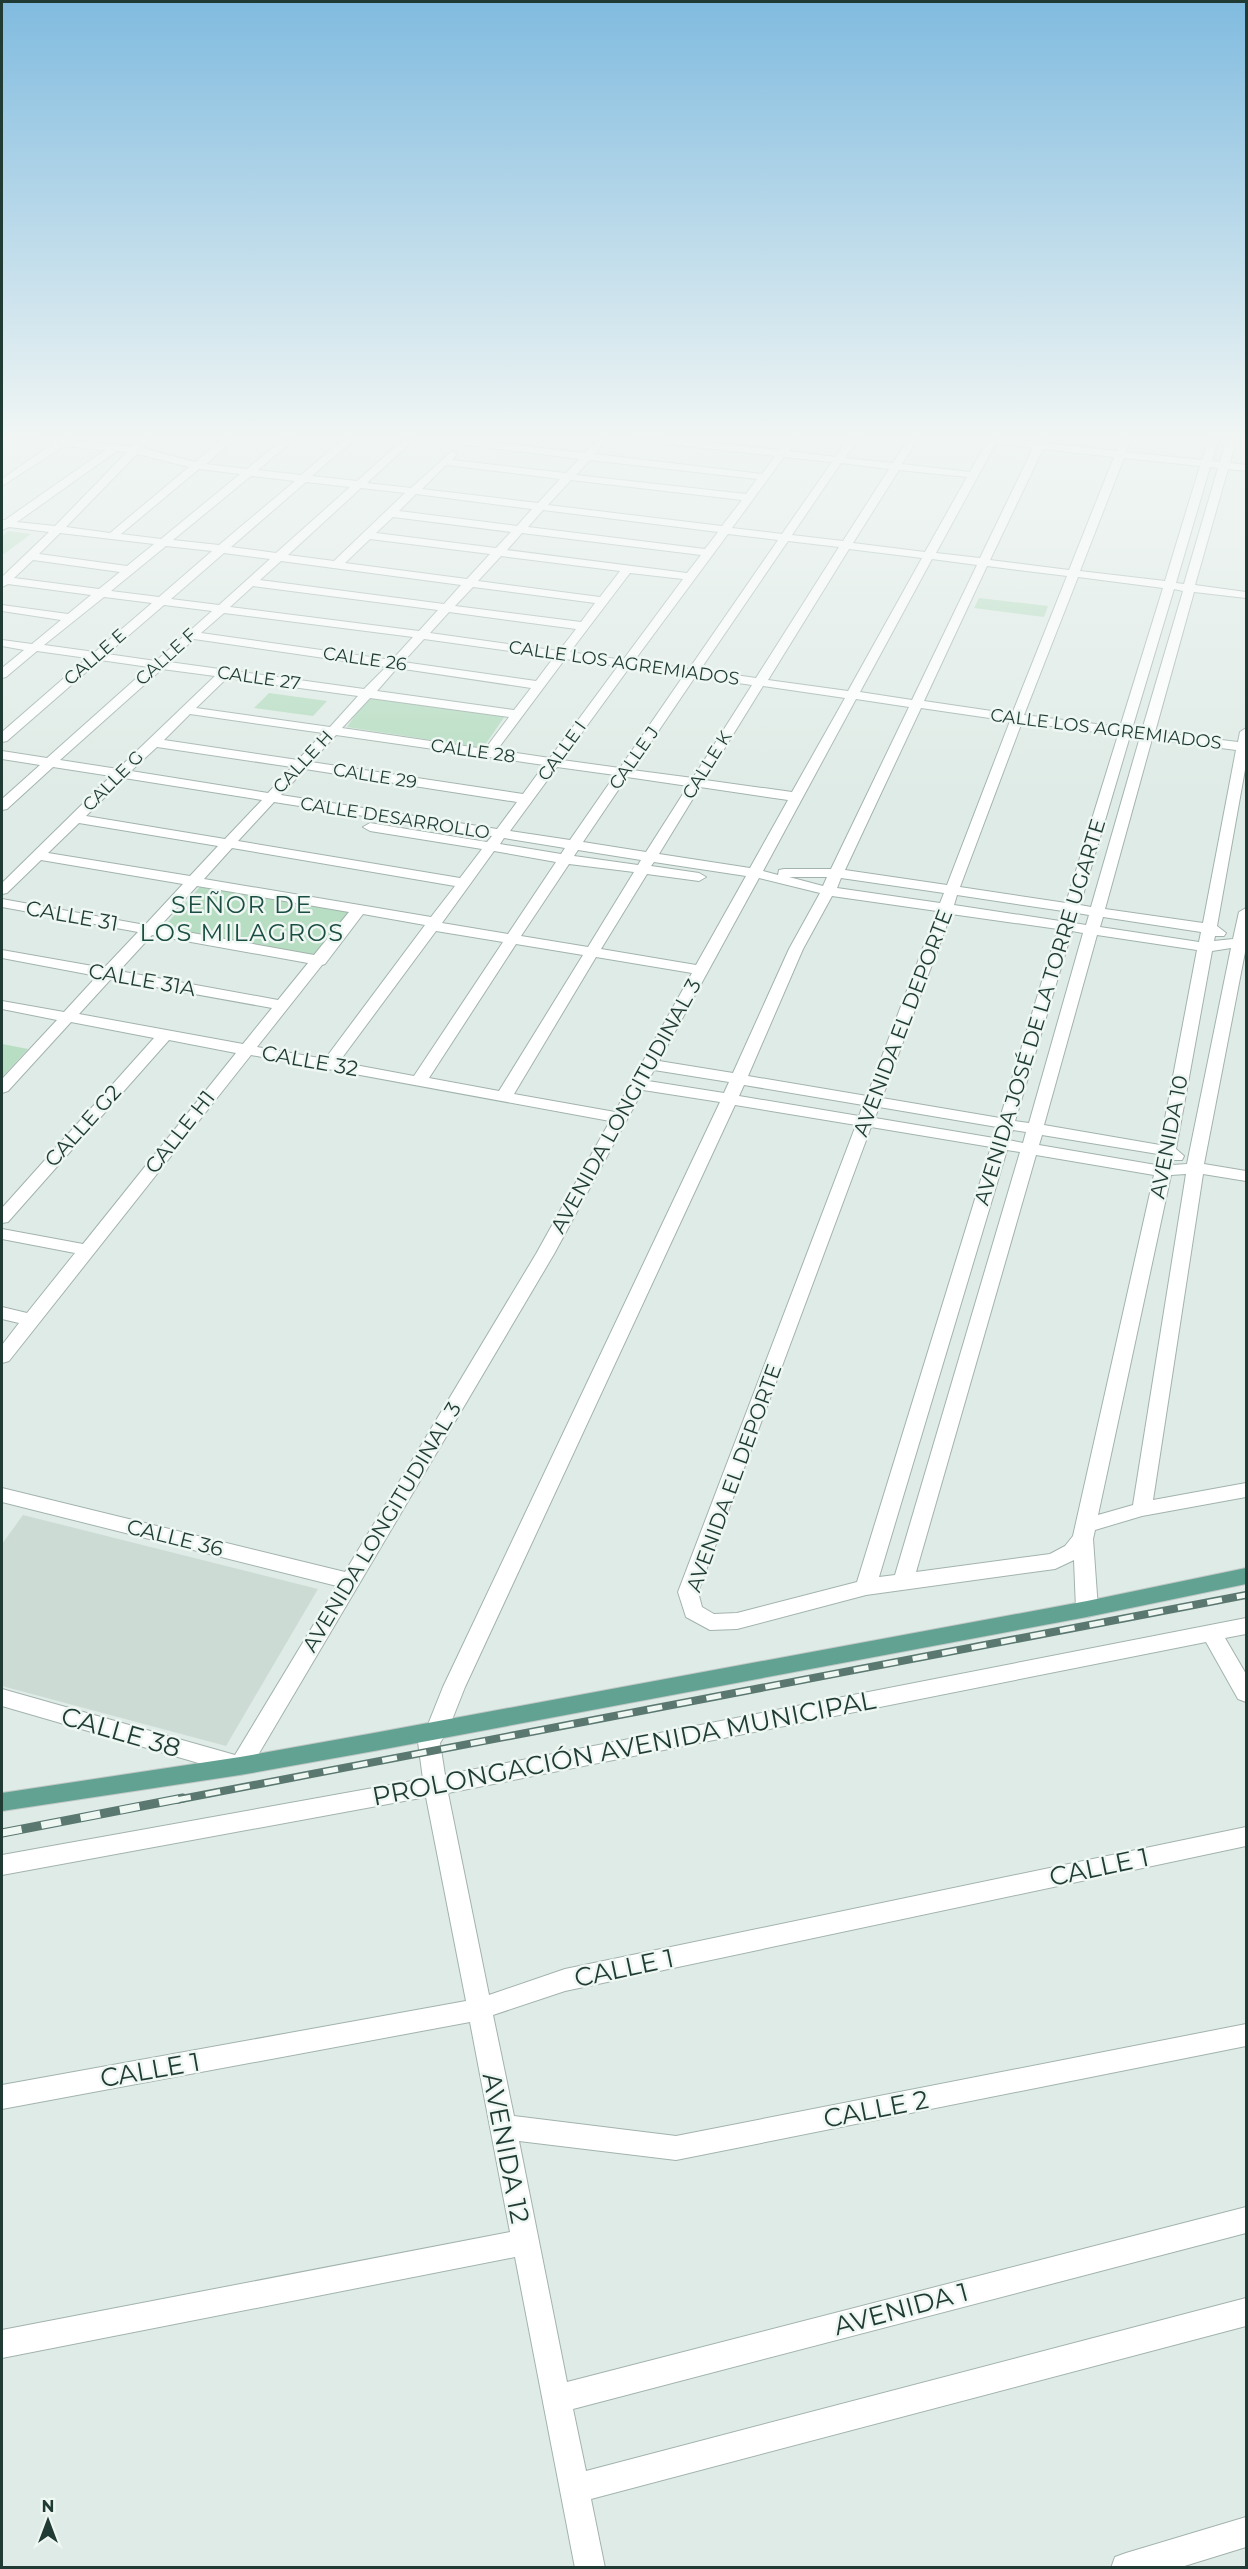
<svg xmlns="http://www.w3.org/2000/svg" width="1248" height="2569" viewBox="0 0 1248 2569" font-family="Montserrat,sans-serif">
  <style>
    .built { fill: #cddbd5 }
    .green { fill: #b7ddc2 }
    .lines { fill: none; stroke-linecap: round; stroke-linejoin: round }
    .minor-casing { stroke: #a2b3ad; stroke-width: 2 }
    .major-casing { stroke: #c0c8c6; stroke-width: 2 }
    .minor { fill: #fff; fill-rule: evenodd }
    .major { fill: #62a292; fill-rule: evenodd }
    .rail-far1-casing { stroke: #5a7770; stroke-width: 8 }
    .rail-casing { stroke: #5a7770; stroke-width: 9 }
    .rail-far1 { stroke: #eff7f3; stroke-width: 5; stroke-dasharray: 15; stroke-linecap: butt }
    .rail { stroke: #eff7f3; stroke-width: 7; stroke-dasharray: 20; stroke-linecap: butt }
    .labels { text-anchor: middle; stroke-width: 5; stroke-linejoin: round; paint-order: stroke }
    .far-street-label { font-size: 18px; fill: #1f3b34; stroke: #eff7f3 }
    .street-label { font-size: 21px; fill: #1f3b34; stroke: #eff7f3 }
    .quarter-label { font-size: 24px; letter-spacing: 1.5px; fill: #1b4e42; stroke: #eff7f3 }
    .near-street-label { font-size: 26px; fill: #1f3b34; stroke: #eff7f3 }
  </style>
  <rect width="100%" height="100%" fill="#dfebe6"/>
  <path class="built" d="M23 1515 318 1589 226 1746 2 1686V1544Z"/>
  <path class="green" d="M8 531 31 534 4 554 2 553V536Z
    M979 598 1048 606 1044 617 974 608Z
    M269 693 327 701 313 716 254 708Z
    M368 696 505 716 483 748 347 727Z
    M200 887 350 912 316 957 161 930Z
    M2 1044 28 1049 2 1077Z"/>
  <g class="lines">
    <defs>
      <path id="minor" d="M5 437 60 439 70 437 71 440 132 447 142 437H152L142 448 195 462 226 437H237L206 464 247 469 286 437H297L258 470 301 475 346 437H357L312 476 357 481 406 437H417L367 483 411 488 452 451 457 454 452 460 566 473 579 459 460 444 459 442 464 439 585 453 600 437H610L595 454 762 474 775 456 633 440 628 437H657L779 450 789 437H799L789 451 835 457 849 437H859L845 458 893 463 909 437H919L902 464 970 472 989 437 1036 442 1038 437H1048L1045 443 1117 451 1122 437H1132L1126 452 1202 460 1209 437H1219L1212 461 1220 462 1227 437H1237L1230 463 1246 465V471L1228 469 1195 585 1246 592V598L1194 592 1155 732 1238 742 1240 732 1246 728V764L1217 926 1226 933 1224 936H1215L1214 941 1233 939 1239 912 1246 908V947L1204 1164 1246 1171V1181L1203 1174 1153 1500 1246 1483V1497L1142 1516 1095 1530 1093 1539 1098 1609 1094 1615 1087 1617 1080 1615 1076 1609 1074 1560 1055 1569 866 1595 737 1629 710 1630 686 1617 678 1592 856 1125 735 1105 465 1687 448 1730 440 1743 445 1775 1246 1618V1634L1225 1638 1246 1674V1702L1238 1699 1206 1642 448 1793 489 1995 565 1969 1246 1827V1846L565 1991 493 2015 514 2116 676 2136 1246 2024V2046L676 2160 519 2141 567 2382 1246 2207V2233L573 2409 586 2471 1246 2298V2326L591 2499 605 2568H575L515 2257 2 2358V2330L510 2232 470 2022 2 2109V2085L466 2001 426 1797 2 1875V1855L423 1779 418 1742 427 1727 443 1687 720 1102 643 1090 554 1254 248 1772 240 1775 2 1706V1689L235 1755 337 1586 2 1502V1488L345 1572 536 1254 610 1121 251 1055 9 1361 2 1363V1345L19 1323 2 1319V1307L27 1313 75 1253 2 1239V1229L83 1244 236 1053 169 1040 8 1222 2 1223V1208L154 1038 71 1022 8 1091 2 1093V1079L57 1020 2 1009V1001L64 1012 97 976 2 958V950L104 968 138 932 2 907V899L145 925 183 884 41 860 7 893 2 894V883L111 776 53 767 7 809 2 810V799L40 765 2 759V751L47 758 149 667 100 660 7 741 2 742V732L87 658 37 651 6 677 2 678V668L24 650 2 646V640L32 644 61 620 2 611V605L68 614 91 595 8 584 2 587V577L49 532 9 527 2 530V520H5L105 450 64 446 2 486V479L52 444 10 440ZM996 443 1033 448 980 558 936 553ZM1043 449 1114 457 1069 570 990 560ZM117 451 127 452 55 526 17 522ZM137 454 189 467 110 533 66 527ZM784 457 832 462 782 534 732 528ZM1124 458 1200 466 1165 581 1080 571ZM590 460 757 479 746 494 576 475ZM841 463 889 469 843 541 792 535ZM446 465 560 479 538 503 422 489ZM1210 467 1218 468 1184 584 1176 583ZM199 469 240 474 161 539 121 534ZM899 470 967 477 925 552 853 543ZM251 476 295 481 219 545 173 540ZM571 480 742 500 722 526 548 505ZM306 482 350 487 276 553 231 547ZM361 488 405 493 334 561 288 555ZM416 494 532 509 517 526 399 511ZM543 510 718 532 705 549 528 527ZM393 517 511 532 496 548 376 533ZM60 533 154 544 127 566 39 554ZM522 533 701 555 687 573 507 550ZM728 534 778 540 689 669 634 661ZM370 539 490 554 467 579 345 563ZM788 541 839 547 756 678 700 670ZM166 546 212 551 159 597 111 591ZM849 549 922 558 848 691 768 680ZM224 553 270 559 219 605 171 599ZM501 556 620 571 600 597 478 581ZM932 559 977 565 912 700 860 692ZM33 560 120 572 99 589 14 578ZM281 561 461 585 444 604 260 580ZM987 566 1067 576 1012 714 924 701ZM630 573 683 579 623 660 570 652ZM1078 577 1163 588 1120 727 1024 715ZM253 586 438 610 419 631 230 607ZM473 587 595 603 581 622 455 606ZM1174 589 1183 591 1142 730 1132 729ZM104 597 152 603 95 652 44 645ZM164 605 212 611 156 661 107 654ZM449 612 576 629 559 651 430 633ZM224 613 413 637 392 660 201 633ZM194 639 386 667 364 689 169 662ZM424 639 554 657 536 681 403 662ZM565 659 618 666 550 758 497 750ZM397 668 531 688 514 710 377 691ZM629 668 684 675 620 768 562 760ZM162 669 215 676 118 769 60 760ZM695 677 752 685 693 778 632 770ZM227 678 358 696 330 727 196 708ZM763 686 845 698 792 792 705 780ZM370 698 509 717 485 749 342 728ZM856 699 909 707 831 869H784L779 870 778 875 763 871ZM921 708 1010 721 947 885 845 870ZM190 714 323 733 298 760 164 740ZM1022 722 1118 735 1066 903 960 887ZM336 735 544 765 523 794 311 762ZM1130 736 1140 737 1091 907 1080 905ZM1152 739 1236 750 1203 923 1105 909ZM157 747 292 767 268 793 131 771ZM557 767 615 775 570 840 510 831ZM305 769 517 802 497 829 281 795ZM627 777 688 786 646 852 583 842ZM124 778 262 800 225 839 86 816ZM700 787 788 800 750 868 659 854ZM274 802 492 836 487 842 370 823 363 827 370 831 482 849 460 878 238 841ZM79 823 218 846 190 876 48 853ZM504 838 565 848 561 854 500 844ZM232 848 455 886 431 917 204 879ZM578 850 641 860 638 865 574 856ZM494 851 556 862 508 934 442 923ZM654 862 746 876 696 965 601 949 647 874 699 881 706 877 699 873 651 866ZM569 864 634 872 588 947 521 936ZM789 877H827L823 886ZM759 878 820 893 789 949 733 1073 659 1061ZM841 878 944 893 940 903 837 888ZM197 886 349 912 314 955 159 927ZM957 895 1063 911 1060 921 954 905ZM832 896 937 911 867 1096 748 1076 803 949ZM1077 913 1089 915 1086 925 1074 923ZM363 914 425 925 325 1059 257 1047 322 965 325 964ZM951 914 1058 929 1000 1118 882 1098ZM1103 917 1201 932 1199 942 1100 927ZM436 931 503 942 414 1076 339 1062ZM1072 931 1083 933 1029 1123 1015 1121ZM152 935 308 963 278 1000 119 971ZM1097 935 1197 950 1160 1145 1044 1125ZM516 944 583 955 499 1091 429 1078ZM1231 948 1187 1164 1173 1165V1160H1182L1184 1156 1176 1149 1212 951ZM596 957 692 973 615 1112 514 1094ZM111 979 272 1008 243 1044 79 1014ZM654 1070 729 1082 724 1093 648 1081ZM744 1085 863 1105 859 1116 739 1096ZM879 1107 997 1127 994 1138 875 1118ZM871 1127 991 1147 857 1582 737 1613 714 1614 702 1607 698 1592ZM1013 1130 1026 1132 1023 1143 1009 1140ZM1042 1135 1158 1154 1156 1165 1039 1145ZM1007 1150 1020 1152 895 1575 879 1577ZM1036 1155 1154 1175 1073 1536 1065 1546 1050 1554 916 1572ZM1186 1174 1133 1505 1098 1515 1171 1175Z
        M1246 2517V2547L1178 2568H1111L1115 2557 1126 2553Z"/>
      <path id="major" d="M1246 1568V1584L1087 1617 374 1751 240 1775 2 1811V1793L240 1757 374 1733 1087 1601Z"/>
    </defs>
    <use href="#minor" class="minor-casing"/>
    <use href="#major" class="major-casing"/>
    <use href="#minor" class="minor"/>
    <use href="#major" class="major"/>
    <defs>
      <path id="rail-far1" d="M176 1800 1246 1595"/>
      <path id="rail" d="M2 1833 183 1798"/>
    </defs>
    <use href="#rail-far1" class="rail-far1-casing"/>
    <use href="#rail" class="rail-casing"/>
    <use href="#rail-far1" class="rail-far1"/>
    <use href="#rail" class="rail"/>
  </g>
  <linearGradient id="sky" x2="0" y2="1"><stop stop-color="#80bbdf"/><stop offset="0.55" stop-color="#f1f6f4"/><stop offset="1" stop-color="#f1f6f4" stop-opacity="0"/></linearGradient>
  <rect width="1248" height="796" fill="url(#sky)"/>
  <g class="labels">
    <g class="far-street-label">
      <text transform="translate(95 657) rotate(-41)" y="6">CALLE E</text>
      <text transform="translate(166 657) rotate(-42)" y="6">CALLE F</text>
      <text transform="translate(365 659) rotate(8)" y="6">CALLE 26</text>
      <text transform="translate(624 663) rotate(8)" y="6">CALLE LOS AGREMIADOS</text>
      <text transform="translate(259 678) rotate(8)" y="6">CALLE 27</text>
      <text transform="translate(1106 729) rotate(7)" y="6">CALLE LOS AGREMIADOS</text>
      <text transform="translate(473 751) rotate(8)" y="6">CALLE 28</text>
      <text transform="translate(562 751) rotate(-54)" y="6">CALLE I</text>
      <text transform="translate(634 758) rotate(-55)" y="6">CALLE J</text>
      <text transform="translate(303 762) rotate(-47)" y="6">CALLE H</text>
      <text transform="translate(707 765) rotate(-58)" y="6">CALLE K</text>
      <text transform="translate(375 776) rotate(9)" y="6">CALLE 29</text>
      <text transform="translate(113 781) rotate(-45)" y="6">CALLE G</text>
      <text transform="translate(395 818) rotate(9)" y="6">CALLE DESARROLLO</text>
    </g>
    <g class="street-label">
      <text transform="translate(72 916) rotate(10)" y="7">CALLE 31</text>
      <text transform="translate(142 980) rotate(10)" y="7">CALLE 31A</text>
      <text transform="translate(1040 1012) rotate(-73)" y="7">AVENIDA JOSÉ DE LA TORRE UGARTE</text>
      <text transform="translate(903 1023) rotate(-69)" y="7">AVENIDA EL DEPORTE</text>
      <text transform="translate(310 1061) rotate(10)" y="7">CALLE 32</text>
      <text transform="translate(626 1106) rotate(-61)" y="7">AVENIDA LONGITUDINAL 3</text>
      <text transform="translate(83 1126) rotate(-48)" y="7">CALLE G2</text>
      <text transform="translate(180 1132) rotate(-52)" y="7">CALLE H1</text>
      <text transform="translate(1169 1137) rotate(-79)" y="7">AVENIDA 10</text>
      <text transform="translate(734 1478) rotate(-70)" y="7">AVENIDA EL DEPORTE</text>
      <text transform="translate(382 1527) rotate(-59)" y="7">AVENIDA LONGITUDINAL 3</text>
      <text transform="translate(175 1538) rotate(14)" y="7">CALLE 36</text>
    </g>
    <g class="quarter-label">
      <text x="242" y="913">SEÑOR DE<tspan x="242" dy="28">LOS MILAGROS</tspan></text>
    </g>
    <g class="near-street-label">
      <text transform="translate(121 1732) rotate(16)" y="9">CALLE 38</text>
      <text transform="translate(624 1748) rotate(-11)" y="9">PROLONGACIÓN AVENIDA MUNICIPAL</text>
      <text transform="translate(1099 1867) rotate(-12)" y="9">CALLE 1</text>
      <text transform="translate(624 1968) rotate(-12)" y="9">CALLE 1</text>
      <text transform="translate(150 2070) rotate(-10)" y="9">CALLE 1</text>
      <text transform="translate(876 2109) rotate(-11)" y="9">CALLE 2</text>
      <text transform="translate(506 2148) rotate(79)" y="9">AVENIDA 12</text>
      <text transform="translate(901 2309) rotate(-15)" y="9">AVENIDA 1</text>
    </g>
  </g>
  <rect width="1248" height="2569" fill="none" stroke="#1f3b34" stroke-width="6"/>
  <g transform="translate(48 2521)" stroke="#eff7f3" stroke-width="4.5" paint-order="stroke">
  <path d="M0-4.5L10 22L0 15L-10 22Z" fill="#1f3b34"/>
  <text y="-9" font-size="16" font-weight="bold" text-anchor="middle" fill="#1f3b34">N</text>
  </g>
</svg>
